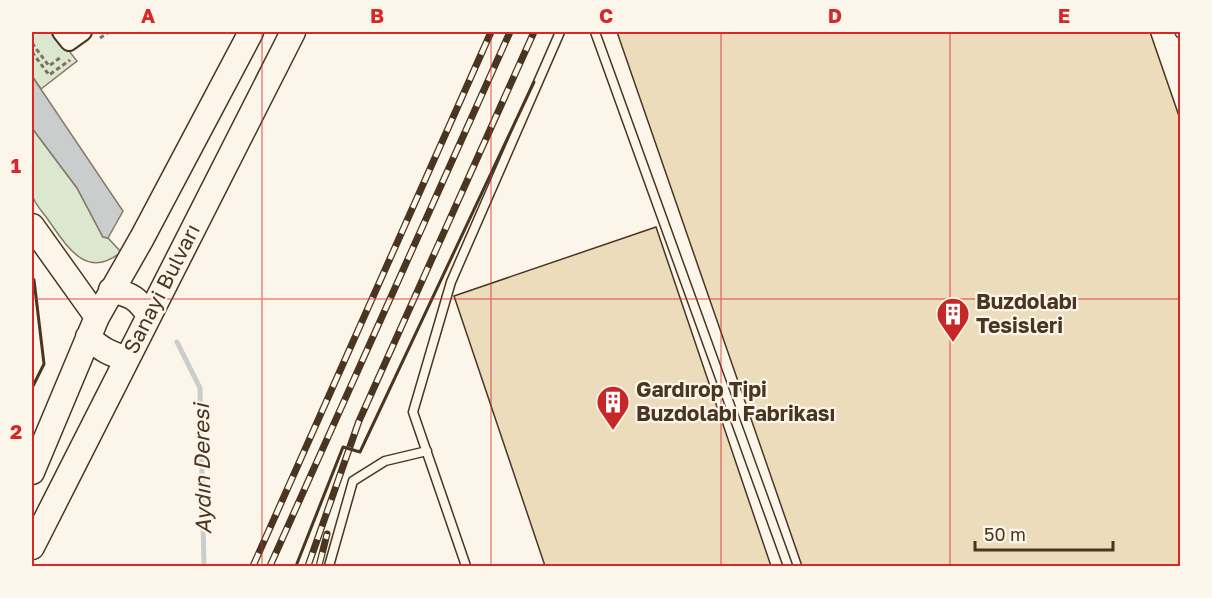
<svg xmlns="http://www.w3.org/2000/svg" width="1212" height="598" viewBox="0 0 1212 598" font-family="'Golos Text',sans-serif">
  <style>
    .green { fill: #dce7d0; stroke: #887966; stroke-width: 1.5 }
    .water { fill: #c9cecd; stroke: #887966; stroke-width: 1.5 }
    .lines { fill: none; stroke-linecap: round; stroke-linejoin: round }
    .stream { stroke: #c9cecd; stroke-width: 5 }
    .building { fill: #ecdcbc; stroke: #4a3520; stroke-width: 1.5 }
    .lane-casing { stroke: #4a3520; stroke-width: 11 }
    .street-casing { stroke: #4a3520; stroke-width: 20 }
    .secondary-casing { stroke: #4a3520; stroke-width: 27 }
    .path { stroke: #7f6f5c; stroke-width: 3; stroke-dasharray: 4.5 3; stroke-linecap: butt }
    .lane { stroke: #fbf6e9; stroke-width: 8 }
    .street { stroke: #fbf6e9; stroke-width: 16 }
    .secondary { stroke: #fbf6e9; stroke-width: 24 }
    .rail-casing { stroke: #4a3520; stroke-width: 7 }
    .rail { stroke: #fbf6e9; stroke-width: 4.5; stroke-dasharray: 14; stroke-linecap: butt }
    .wall { stroke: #4a3520; stroke-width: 3 }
    .grid { fill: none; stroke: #d62828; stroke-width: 1.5; stroke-opacity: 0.55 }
    .labels { text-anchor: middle; stroke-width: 4.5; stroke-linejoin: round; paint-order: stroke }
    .street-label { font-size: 21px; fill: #4a3520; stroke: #fbf6e9 }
    .poi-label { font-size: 21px; font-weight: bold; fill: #4a3520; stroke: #fbf6e9; text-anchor: start }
    .water-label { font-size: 22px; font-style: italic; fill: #4a3520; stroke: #fbf6e9 }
    .neatline { fill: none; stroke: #d62828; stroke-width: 2 }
    .grid-label { font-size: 20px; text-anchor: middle; font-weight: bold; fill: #d62828 }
  </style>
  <rect width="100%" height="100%" fill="#fbf6e9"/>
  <path class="green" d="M32 32H54L77 61 41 89 32 76Z
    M32 128 77 188 103 237 108 238 121 252C87 280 68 248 49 221 44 213 33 203 32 194 28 173 32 149 32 128Z"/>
  <path class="water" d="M32 76 123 211 108 238 103 237 77 188 32 128Z"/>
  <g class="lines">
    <path class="stream" d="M177 342 200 388 204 566"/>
  </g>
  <path class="building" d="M617 32H1150L1180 119V566H802Z
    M656 227 771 566H545L454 296Z"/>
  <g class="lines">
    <defs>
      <path id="lane" d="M595 32 788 566
        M1180 32V33
        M329 566 353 481 385 461 427 451
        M466 566 413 412 451 282 560 32"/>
      <path id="street" d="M61 32 69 42 83 32"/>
      <path id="secondary" d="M32 226 97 317
        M111 290C132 295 137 298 149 315
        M88 337C101 349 111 355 127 358
        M32 472 97 317 142 238 251 32
        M32 547 293 32"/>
    </defs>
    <use href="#lane" class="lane-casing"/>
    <use href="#street" class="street-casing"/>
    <use href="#secondary" class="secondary-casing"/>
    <path class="path" d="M100 38 109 32
      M32 43 49 66 61 57
      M32 52 49 75 70 60"/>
    <use href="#lane" class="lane"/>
    <use href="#street" class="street"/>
    <use href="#secondary" class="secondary"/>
    <defs>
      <path id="rail" d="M253 566 491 32
        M270 566 510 32
        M308 566 359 421 534 32
        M319 566 327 534"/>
    </defs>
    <use href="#rail" class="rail-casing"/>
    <use href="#rail" class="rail"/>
    <path class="wall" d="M32 277 34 280 44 364 32 388
      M296 566 343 447 360 452 534 82"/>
  </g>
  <path class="grid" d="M262 32V566M491 32V566M721 32V566M950 32V566M32 299H1180"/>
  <defs>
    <symbol id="building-pin" viewBox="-11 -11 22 30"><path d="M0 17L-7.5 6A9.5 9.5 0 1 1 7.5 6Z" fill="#c62828" stroke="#fbf6e9"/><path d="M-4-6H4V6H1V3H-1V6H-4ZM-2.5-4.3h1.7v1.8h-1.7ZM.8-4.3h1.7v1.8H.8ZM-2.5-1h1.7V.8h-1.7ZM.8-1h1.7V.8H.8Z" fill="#fff"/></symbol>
  </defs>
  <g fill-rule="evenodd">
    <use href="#building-pin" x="934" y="295" width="38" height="52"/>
    <use href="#building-pin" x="594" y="383" width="38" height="52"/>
  </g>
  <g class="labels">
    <g class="street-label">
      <text transform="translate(162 289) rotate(-63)" y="7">Sanayi Bulvarı</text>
    </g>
    <g class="poi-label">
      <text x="976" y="309">Buzdolabı<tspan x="976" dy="24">Tesisleri</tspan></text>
      <text x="636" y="397">Gardırop Tipi<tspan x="636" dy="24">Buzdolabı Fabrikası</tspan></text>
    </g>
    <g class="water-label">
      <text transform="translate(202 469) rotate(-91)" y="8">Aydın Deresi</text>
    </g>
  </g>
  <rect width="1212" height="598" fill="none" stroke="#fbf6e9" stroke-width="66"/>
  <path d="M975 541v9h138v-9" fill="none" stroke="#4a3520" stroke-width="3"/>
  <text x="984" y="541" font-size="18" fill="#4a3520" stroke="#fbf6e9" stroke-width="4.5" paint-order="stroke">50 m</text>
  <rect x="33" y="33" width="1146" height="532" class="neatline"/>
  <g class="grid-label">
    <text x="148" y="23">A</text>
    <text x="377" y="23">B</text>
    <text x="606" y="23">C</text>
    <text x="835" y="23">D</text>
    <text x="1064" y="23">E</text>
    <text x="16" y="173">1</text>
    <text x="16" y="439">2</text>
  </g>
</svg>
